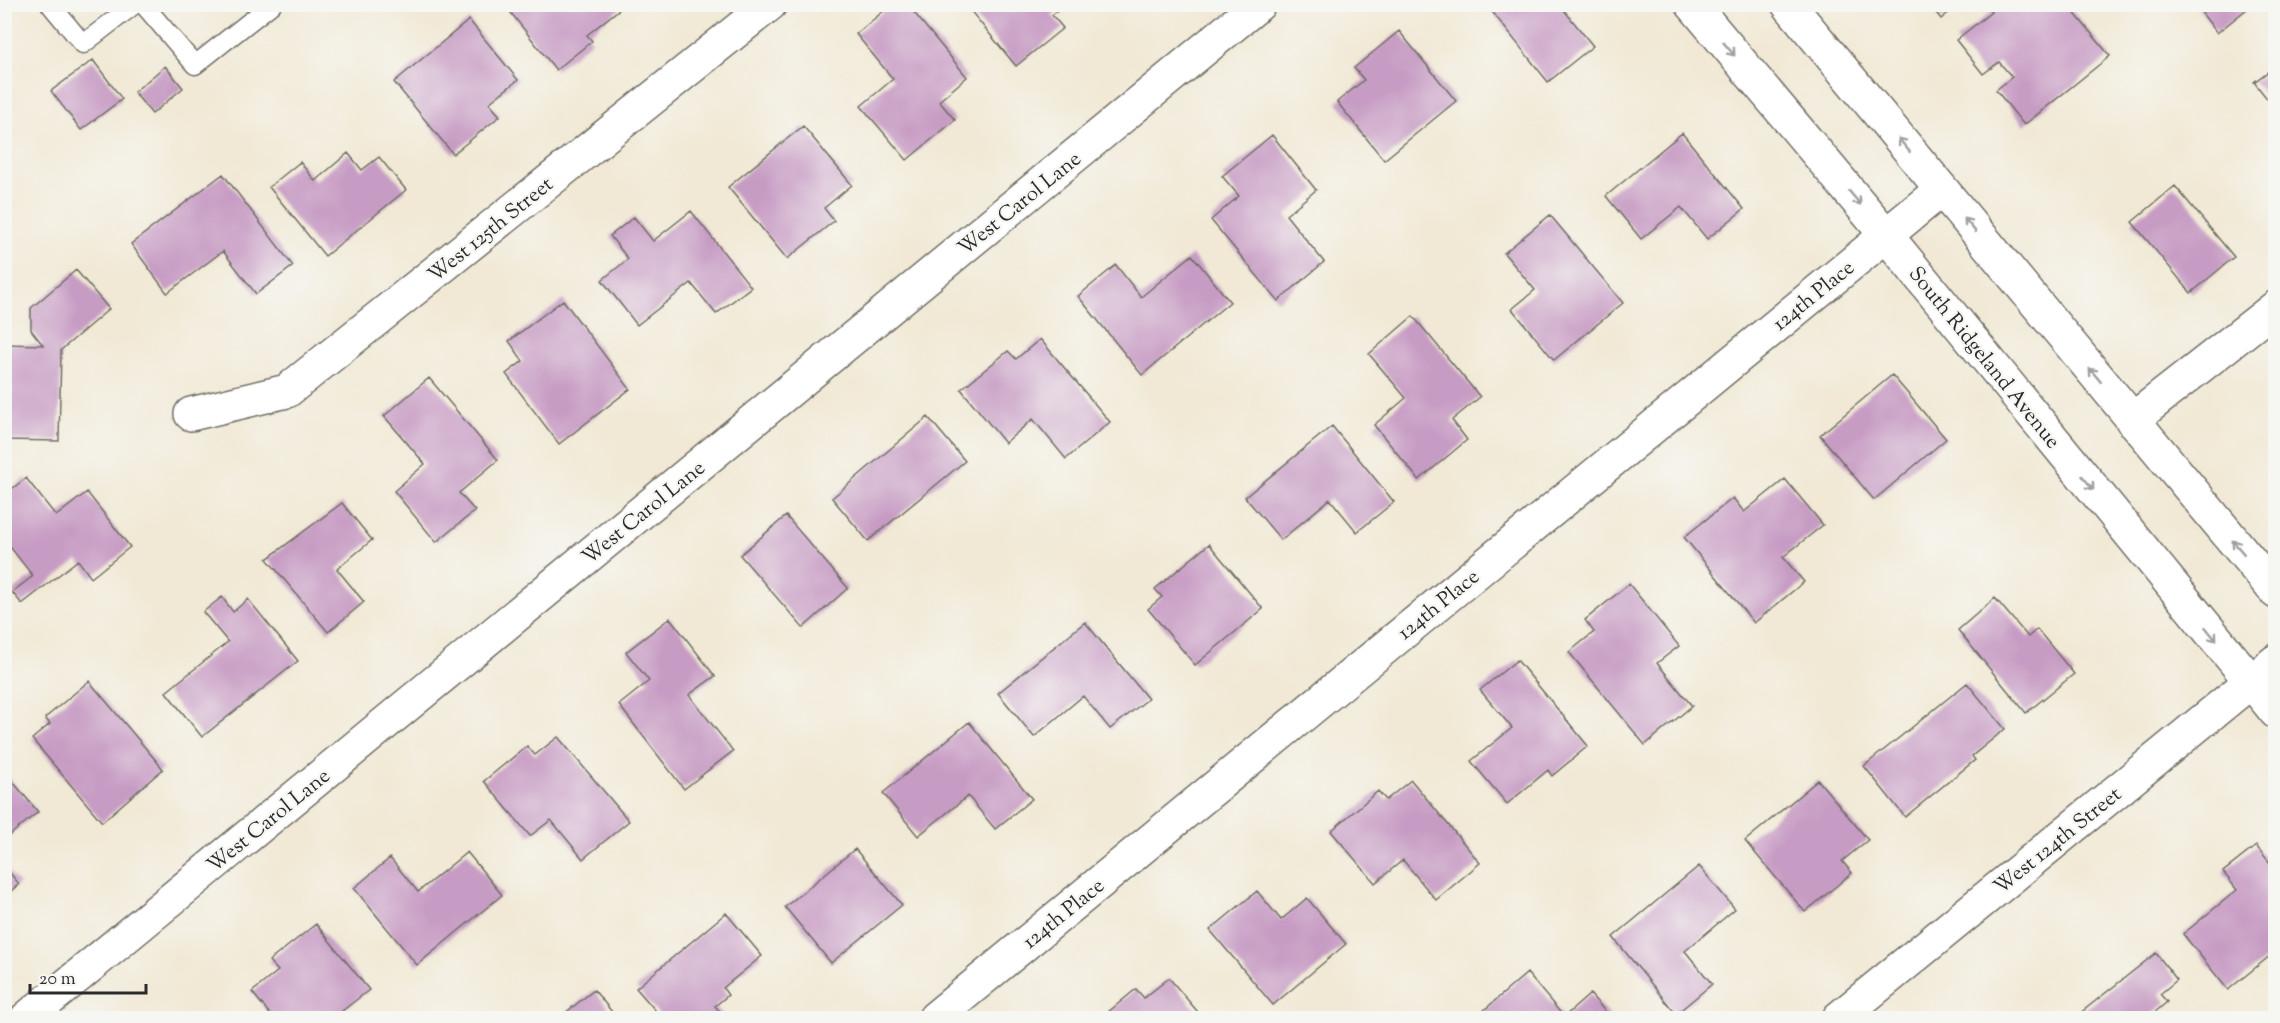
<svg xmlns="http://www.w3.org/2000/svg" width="2280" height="1023" viewBox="0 0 2280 1023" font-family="'Sorts Mill Goudy',serif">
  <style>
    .building { fill: #c79cc4 }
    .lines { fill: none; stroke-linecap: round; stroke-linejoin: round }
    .service-casing { stroke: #706e66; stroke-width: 21 }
    .minor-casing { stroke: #706e66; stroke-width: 36 }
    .secondary-casing { stroke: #706e66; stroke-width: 36 }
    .service { stroke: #fff; stroke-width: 18 }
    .minor { stroke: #fff; stroke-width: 33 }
    .secondary { stroke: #fff; stroke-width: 33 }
    .oneway { stroke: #a0a0a0 }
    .labels { text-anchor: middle; stroke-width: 4.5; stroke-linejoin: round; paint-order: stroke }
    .street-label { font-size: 21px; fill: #2b2b2b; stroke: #f6f6f2 }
  </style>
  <rect width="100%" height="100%" fill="#f6f6f2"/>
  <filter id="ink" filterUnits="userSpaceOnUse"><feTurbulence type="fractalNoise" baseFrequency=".0167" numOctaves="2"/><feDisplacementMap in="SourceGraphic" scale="12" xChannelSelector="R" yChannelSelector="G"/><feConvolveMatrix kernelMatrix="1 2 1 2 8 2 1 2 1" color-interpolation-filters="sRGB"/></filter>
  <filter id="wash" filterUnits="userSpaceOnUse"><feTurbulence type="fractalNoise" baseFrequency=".008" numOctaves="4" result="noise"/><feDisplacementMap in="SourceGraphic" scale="24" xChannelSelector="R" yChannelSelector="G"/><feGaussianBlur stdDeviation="1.35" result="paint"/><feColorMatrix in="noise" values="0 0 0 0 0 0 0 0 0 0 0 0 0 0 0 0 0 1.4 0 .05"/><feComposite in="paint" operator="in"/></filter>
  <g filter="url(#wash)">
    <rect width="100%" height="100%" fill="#f1e9d5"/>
    <g id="blocks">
      <path class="building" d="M504 4H620L622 7 587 35 592 41 556 70Z
        M892 4H907L967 77 939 101 955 120 907 160 861 106 893 79 856 34Z
        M965 4H1065L1052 15 1063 28 1016 66Z
        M1486 4H1559L1593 46 1548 82Z
        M1929 4H1959L1941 19Z
        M1985 4H2067L2110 56 2024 125 1996 90 2012 77 1999 62 1983 74 1956 40 1991 12Z
        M2195 4H2253L2217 33Z
        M469 20 518 80 489 103 500 116 453 154 394 82Z
        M1399 31 1456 101 1384 160 1337 102 1364 80 1354 68Z
        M93 60 122 99 81 130 51 91Z
        M165 66 183 88 152 114 134 92Z
        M2276 66V110L2254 82Z
        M803 126 852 185 824 208 834 221 787 259 728 187Z
        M1682 133 1744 209 1707 239 1681 207 1641 239 1606 196Z
        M1272 135 1316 190 1286 215 1324 262 1278 301 1211 220 1239 196 1222 176Z
        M348 153 362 170 379 157 406 190 325 256 269 187 300 162 315 181Z
        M223 174 293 266 256 294 223 251 167 293 131 244Z
        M2175 186 2234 257 2191 293 2132 222Z
        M691 211 751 287 716 314 691 283 637 325 602 280 628 259 610 236 634 217 653 241Z
        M1550 215 1623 303 1554 360 1512 309 1535 290 1504 253Z
        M1192 255 1230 302 1142 375 1078 296 1116 265 1141 297Z
        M76 270 109 309 61 350 59 441 4 440V344L43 345 31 330V308Z
        M563 300 630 389 559 444 506 374 523 361 509 341Z
        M1413 316 1480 397 1452 420 1467 440 1419 480 1374 425 1406 398 1369 354Z
        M1040 339 1110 422 1066 459 1033 419 1005 443 961 389 1008 351 1016 359Z
        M1892 375 1946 439 1874 500 1820 435Z
        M429 378 498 460 459 493 475 511 436 542 394 491 425 464 384 416Z
        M928 417 965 461 868 541 832 498Z
        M1332 426 1394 502 1357 532 1330 499 1281 540 1245 497Z
        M26 478 56 516 87 492 130 547 91 578 78 560 22 604 12 592 33 576 4 539V495Z
        M1785 479 1823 525 1783 557 1804 582 1754 623 1684 537 1733 498 1744 512Z
        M342 503 372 540 337 569 364 602 328 632 267 559Z
        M786 516 848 588 803 628 740 555Z
        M1209 544 1263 609 1195 665 1148 609 1162 597 1155 589Z
        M1629 584 1679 646 1657 663 1692 706 1645 745 1569 652 1594 632 1585 620Z
        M222 597 233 612 248 599 298 661 202 737 166 692 228 642 203 612Z
        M1995 598 2028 637 2037 629 2074 674 2026 713 1958 630Z
        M670 618 715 676 689 695 733 751 684 789 619 705 649 681 626 652Z
        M1085 622 1148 699 1110 729 1083 696 1034 737 998 693Z
        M1517 660 1588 746 1552 776 1548 770 1507 804 1471 761 1512 728 1480 690Z
        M89 681 163 769 102 822 32 739 50 724 45 718Z
        M1967 683 2005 729 1972 756 1975 760 1905 817 1864 766Z
        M969 722 1032 799 995 829 968 796 918 836 883 793Z
        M558 737 629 821 583 859 551 820 530 836 484 781 527 746 535 755Z
        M4 771 38 812 4 840Z
        M1411 780 1480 863 1436 900 1403 860 1375 883 1331 831 1378 791 1386 800Z
        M1818 780 1868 840 1842 861 1852 873 1805 912 1745 841Z
        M2256 846 2276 870V961L2271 955 2228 990 2183 934 2237 890 2223 872Z
        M855 849 902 905 831 963 785 907Z
        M467 852 502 895 417 965 354 888 390 858 418 892Z
        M4 866 19 884 4 897Z
        M1699 866 1735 909 1685 951 1712 984 1676 1014 1613 937Z
        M1257 891 1281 920 1307 898 1346 944 1273 1005 1210 930Z
        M726 913 762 956 723 988 728 995 715 1006 726 1018H662L636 988Z
        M316 924 369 990 333 1018H273L252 992 278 971 269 961Z
        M2156 953 2177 980 2160 994 2167 1002 2154 1013 2158 1018H2074Z
        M1527 973 1564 1017 1590 994 1611 1018H1489L1483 1011Z
        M1169 978 1203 1018H1101L1136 989 1144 998Z
        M594 990 617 1018H559Z"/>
    </g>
  </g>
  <g filter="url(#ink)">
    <use href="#blocks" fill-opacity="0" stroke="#706e66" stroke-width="1.5"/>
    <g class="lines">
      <defs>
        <path id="service" d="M50 4 83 44 135 4
          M143 4 195 65 272 4"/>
        <path id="minor" d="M191 414 287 391 770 4
          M2132 420 2276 307
          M27 1018 1259 4
          M935 1018 1941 190
          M1839 1018 2276 661"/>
        <path id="secondary" d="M1692 4 1886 235 2276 712
          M1788 4 2276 592"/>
      </defs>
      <use href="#service" class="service-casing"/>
      <use href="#minor" class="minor-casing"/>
      <use href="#secondary" class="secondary-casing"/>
      <use href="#service" class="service"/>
      <use href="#minor" class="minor"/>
      <use href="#secondary" class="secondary"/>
    </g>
    <defs><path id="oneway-shaft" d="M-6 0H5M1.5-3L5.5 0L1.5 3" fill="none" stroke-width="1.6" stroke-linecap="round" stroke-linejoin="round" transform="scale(1.5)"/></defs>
    <g class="oneway">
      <use href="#oneway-shaft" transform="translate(1729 49) rotate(50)"/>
      <use href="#oneway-shaft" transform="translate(1904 145) rotate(-130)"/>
      <use href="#oneway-shaft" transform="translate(1855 198) rotate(50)"/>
      <use href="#oneway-shaft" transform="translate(1970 225) rotate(-130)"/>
      <use href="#oneway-shaft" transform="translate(2095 375) rotate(-130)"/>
      <use href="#oneway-shaft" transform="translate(2088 483) rotate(51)"/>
      <use href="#oneway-shaft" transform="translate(2238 547) rotate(-130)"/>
      <use href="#oneway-shaft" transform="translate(2211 634) rotate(51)"/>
    </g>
  </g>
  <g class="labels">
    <g class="street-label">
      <text transform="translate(1019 203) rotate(-39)" y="7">West Carol Lane</text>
      <text transform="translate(490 229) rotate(-39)" y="7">West 125th Street</text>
      <text transform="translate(1813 295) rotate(-39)" y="7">124th Place</text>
      <text transform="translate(1985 357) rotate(51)" y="7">South Ridgeland Avenue</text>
      <text transform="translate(643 512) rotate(-39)" y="7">West Carol Lane</text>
      <text transform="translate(1438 604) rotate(-39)" y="7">124th Place</text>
      <text transform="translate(268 820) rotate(-39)" y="7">West Carol Lane</text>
      <text transform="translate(2057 840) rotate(-39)" y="7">West 124th Street</text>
      <text transform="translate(1063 913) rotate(-39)" y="7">124th Place</text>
    </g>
  </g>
  <rect width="2280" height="1023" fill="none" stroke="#f6f6f2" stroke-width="24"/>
  <path d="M30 984v9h116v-9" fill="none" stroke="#2b2b2b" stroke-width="3"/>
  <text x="39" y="984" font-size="18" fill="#2b2b2b" stroke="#f6f6f2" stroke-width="4.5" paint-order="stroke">20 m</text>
</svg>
